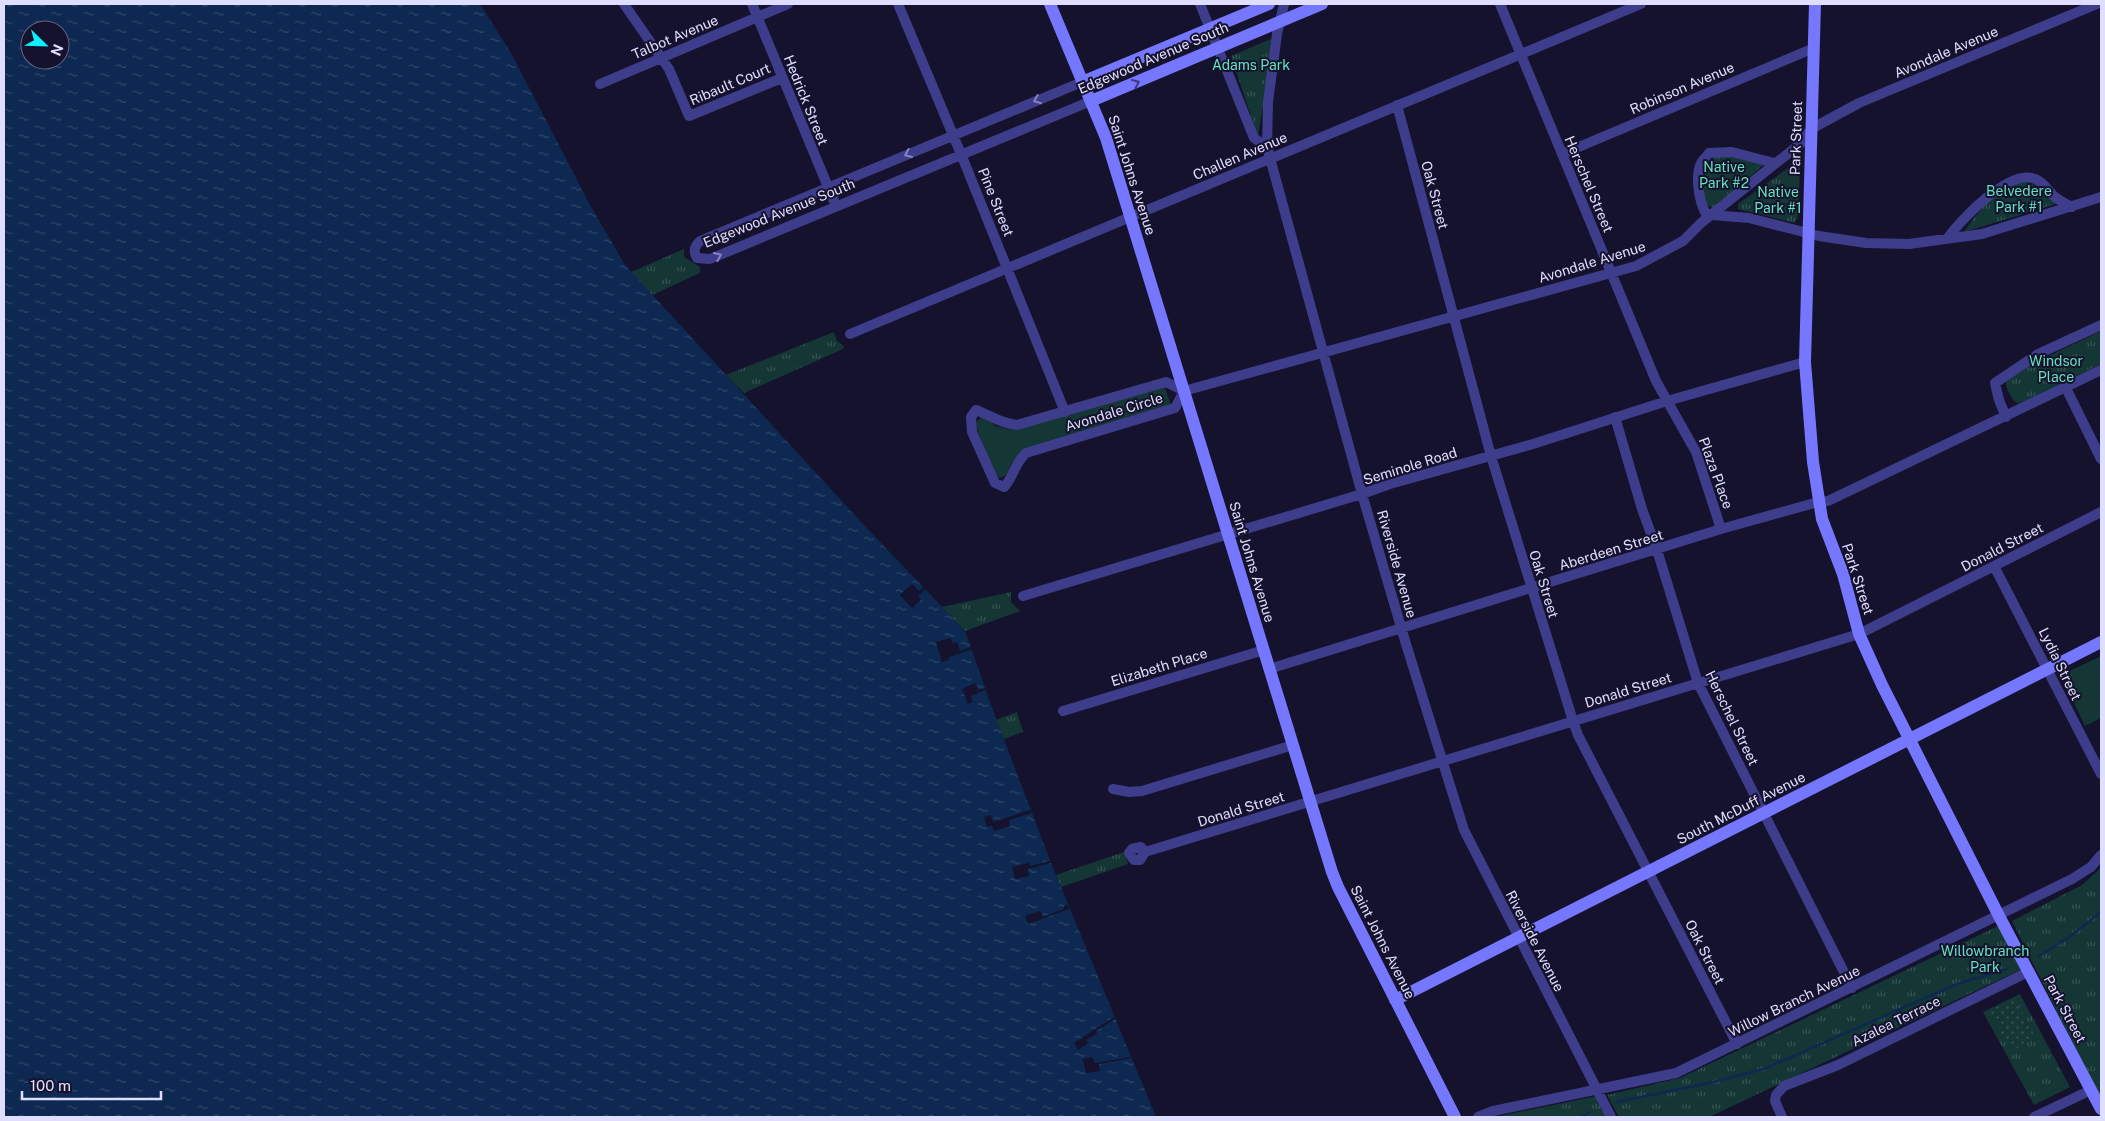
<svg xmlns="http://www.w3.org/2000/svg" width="2105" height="1121" viewBox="0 0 2105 1121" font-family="'Public Sans',sans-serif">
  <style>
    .grass { fill: #143735 }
    .park { fill: url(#park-tufts) }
    .garden { fill: url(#garden-dots) }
    .water { fill: url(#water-ripples); fill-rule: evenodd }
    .pier { fill: #15122d }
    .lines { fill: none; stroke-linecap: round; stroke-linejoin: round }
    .stream { stroke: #0d2951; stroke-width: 2.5 }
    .street { stroke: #3d3d8c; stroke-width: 10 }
    .secondary { stroke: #7577ff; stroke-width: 12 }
    .oneway { stroke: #3b3a81 }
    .oneway2 { stroke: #8685c0 }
    .labels { text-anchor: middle; stroke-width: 4; stroke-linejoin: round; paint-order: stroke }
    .street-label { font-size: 14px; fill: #e0deff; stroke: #15122d }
    .park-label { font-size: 14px; fill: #66e2be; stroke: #15122d }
  </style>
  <defs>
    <pattern id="park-tufts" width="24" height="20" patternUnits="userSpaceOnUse" patternTransform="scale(1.25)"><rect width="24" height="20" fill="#143735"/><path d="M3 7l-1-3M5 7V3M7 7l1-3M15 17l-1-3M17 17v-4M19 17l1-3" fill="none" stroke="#365453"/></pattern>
    <pattern id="garden-dots" width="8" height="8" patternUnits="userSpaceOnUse" patternTransform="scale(1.25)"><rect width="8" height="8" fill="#143735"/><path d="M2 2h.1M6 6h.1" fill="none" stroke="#365453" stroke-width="1.8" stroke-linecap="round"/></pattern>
    <pattern id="water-ripples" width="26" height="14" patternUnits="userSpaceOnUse" patternTransform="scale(1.25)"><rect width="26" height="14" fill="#0d2951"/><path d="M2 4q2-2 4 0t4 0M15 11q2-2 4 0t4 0" fill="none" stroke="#30486b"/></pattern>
  </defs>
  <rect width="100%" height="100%" fill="#15122d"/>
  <path class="grass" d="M1164 385 1171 405 1021 451 1010 466 1006 475 1000 478 994 475 976 426 977 421 981 418H987L995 426 1014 430Z
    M2101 656V718L2085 726 2061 675Z"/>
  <path class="park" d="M1273 38 1258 137 1231 56Z
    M1717 156 1733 157 1763 165 1714 209 1706 204C1703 186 1700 167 1717 156Z
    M1798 161 1800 166 1798 215 1795 223 1738 209V204Z
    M2023 181C2038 185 2046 192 2056 204L1964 232C1978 212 1998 186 2023 181Z
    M684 249V257L700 267V273L652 295 631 272Z
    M2101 331V364L2023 402 2018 403 2014 401C2008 390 2001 384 2011 374Z
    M834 332 837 341 844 346 843 349 744 393 726 375Z
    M1011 592V602L1020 611 965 631 942 607Z
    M1017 712 1023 732 1004 739 996 720Z
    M1124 852 1128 864 1061 887 1056 875Z
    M2101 868V1100L2012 921 2082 885Z
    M1998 926 2022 969 1709 1117H1619L1607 1095 1680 1078Z
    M2020 994 2070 1087 2034 1105 1983 1012Z
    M1597 1096 1609 1117H1494Z"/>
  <path class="garden" d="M2015 998 2035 1037 2012 1051 1989 1011Z"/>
  <path class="water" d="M4 4H480L511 53 590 205 625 265 862 523 965 631 992 708 1051 863 1156 1117H4ZM30 30H60V60H30Z"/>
  <path class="pier" d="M912 584 919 591 924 587 926 589 918 596 921 600 912 608 900 595Z
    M951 638 952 643 957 642 960 651 971 647V650L949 657V660L942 662 936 642Z
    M975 683 978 690 985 688V690L971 696 973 702 968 704 962 689Z
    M1030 810 1032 813 1009 820 1010 826 994 831 992 826 987 827 984 817 991 815 993 822Z
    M1050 861 1051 863 1028 869 1029 876 1015 879 1012 867 1029 863 1030 866Z
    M1068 905 1069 909 1028 924 1025 916 1040 911 1043 917 1064 909V906Z
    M1114 1017 1115 1019 1096 1031 1097 1034 1086 1040 1088 1043 1078 1050 1074 1043Z
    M1092 1057 1095 1063 1131 1057 1132 1058 1099 1064 1100 1071 1086 1073 1084 1066H1085L1082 1059Z"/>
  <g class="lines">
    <path class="stream" d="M2039 956 2072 935 2101 912
      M1617 1102 1709 1083 1764 1069 1957 984 2007 969
      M1581 1117 1590 1112"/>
    <path class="street" d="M624 4 669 69 689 116 782 78
      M752 4 836 206
      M898 4 961 154 1065 412
      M1200 4 1254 138 1267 147 1270 158 1362 494 1406 644 1464 830 1611 1117
      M1500 4 1656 381 1696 452 1721 529
      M1082 82 700 241C694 247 693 251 697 258L710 259 1091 101
      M600 84 788 4
      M1397 105 1491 456 1573 721 1578 735 1737 1044
      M1267 147 1268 102 1277 34 1284 4
      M1562 154 1814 48
      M1774 163 1732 152 1709 153C1707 156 1703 160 1701 163 1695 176 1699 200 1705 212L1712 215 1749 218 1819 236 1866 243 1909 244 1982 234 2101 197
      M1947 239C1960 220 2010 168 2035 179 2044 182 2048 191 2055 197 2060 201 2066 204 2072 207
      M850 334 1641 4
      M1166 382 1184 391 1175 408 1026 453C1013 465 1014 477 1004 487L995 483 972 432 971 417 976 410C992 416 999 423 1017 425Z
      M2066 388 2101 459
      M1184 391 1636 266 1683 241 1701 223 1800 144 1811 129 1859 103 2097 4
      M1615 417 1642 509 1657 550 1698 683 1852 988
      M2006 417 1999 400 1995 383 2038 354 2101 325
      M1994 566 2101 774
      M1023 596 1362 494 1390 484 1533 444 1667 401 1805 362
      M1269 669 1721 529 1818 502 1828 501 2101 370
      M1063 711 1264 650
      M1113 789 1129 792 1142 791 1293 745
      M1145 852 1141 847 1132 849 1129 853 1134 860H1140L1145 852 1859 634 2101 512
      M1478 1117 1493 1111 1676 1073 2072 879 2091 867 2101 855
      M1782 1117 1775 1101 1776 1095 1784 1086 1838 1065 2028 972
      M2034 1117 2091 1090"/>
    <path class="secondary" d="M1050 4 1106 138 1332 872 1338 887 1455 1117
      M1815 4 1805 362 1813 462 1822 519 1843 574 1859 634 1882 685 1999 916 2101 1109
      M1082 82 1269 4
      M1091 101 1322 4
      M1395 1000 2101 642"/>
  </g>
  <defs><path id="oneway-chevron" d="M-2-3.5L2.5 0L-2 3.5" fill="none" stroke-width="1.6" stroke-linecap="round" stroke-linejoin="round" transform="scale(1.25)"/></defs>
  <use class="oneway" href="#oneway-chevron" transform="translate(1136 83) rotate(-24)"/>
  <g class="oneway2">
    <use href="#oneway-chevron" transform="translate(1037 100) rotate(158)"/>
    <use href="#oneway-chevron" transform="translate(908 154) rotate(157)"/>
    <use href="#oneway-chevron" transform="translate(718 256) rotate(-23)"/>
  </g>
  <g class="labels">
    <g class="street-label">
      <text transform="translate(675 37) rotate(-23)" y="5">Talbot Avenue</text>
      <text transform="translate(1946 52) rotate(-23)" y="5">Avondale Avenue</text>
      <text transform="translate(1153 58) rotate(-23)" y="5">Edgewood Avenue South</text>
      <text transform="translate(730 84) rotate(-23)" y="5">Ribault Court</text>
      <text transform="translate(1682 88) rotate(-23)" y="5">Robinson Avenue</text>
      <text transform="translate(806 100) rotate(68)" y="5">Hedrick Street</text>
      <text transform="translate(1796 138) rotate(-88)" y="5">Park Street</text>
      <text transform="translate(1240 156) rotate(-23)" y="5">Challen Avenue</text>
      <text transform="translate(1132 175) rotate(72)" y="5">Saint Johns Avenue</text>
      <text transform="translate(1589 184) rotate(67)" y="5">Herschel Street</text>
      <text transform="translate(1435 195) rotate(75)" y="5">Oak Street</text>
      <text transform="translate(996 202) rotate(68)" y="5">Pine Street</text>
      <text transform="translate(779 213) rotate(-22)" y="5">Edgewood Avenue South</text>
      <text transform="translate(1592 262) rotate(-17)" y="5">Avondale Avenue</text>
      <text transform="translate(1114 412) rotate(-17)" y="5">Avondale Circle</text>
      <text transform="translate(1410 466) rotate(-17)" y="5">Seminole Road</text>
      <text transform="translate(1716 473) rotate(70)" y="5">Plaza Place</text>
      <text transform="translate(2002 547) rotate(-27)" y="5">Donald Street</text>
      <text transform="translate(1611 550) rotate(-17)" y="5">Aberdeen Street</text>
      <text transform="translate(1252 562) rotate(73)" y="5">Saint Johns Avenue</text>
      <text transform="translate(1397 564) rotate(74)" y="5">Riverside Avenue</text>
      <text transform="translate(1858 579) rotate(72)" y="5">Park Street</text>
      <text transform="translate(1544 584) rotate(73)" y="5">Oak Street</text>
      <text transform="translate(2060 664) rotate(64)" y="5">Lydia Street</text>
      <text transform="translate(1159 667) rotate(-17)" y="5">Elizabeth Place</text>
      <text transform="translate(1628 690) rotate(-17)" y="5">Donald Street</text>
      <text transform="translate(1732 718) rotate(64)" y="5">Herschel Street</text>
      <text transform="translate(1741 808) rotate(-27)" y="5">South McDuff Avenue</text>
      <text transform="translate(1241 809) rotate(-17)" y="5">Donald Street</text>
      <text transform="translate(1535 941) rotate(63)" y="5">Riverside Avenue</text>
      <text transform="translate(1383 942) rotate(63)" y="5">Saint Johns Avenue</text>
      <text transform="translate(1705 952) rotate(63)" y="5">Oak Street</text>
      <text transform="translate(1794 1001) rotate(-26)" y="5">Willow Branch Avenue</text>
      <text transform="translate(2065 1009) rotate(62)" y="5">Park Street</text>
      <text transform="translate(1896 1021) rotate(-26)" y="5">Azalea Terrace</text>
    </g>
    <g class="park-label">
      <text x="1251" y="70">Adams Park</text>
      <text x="1724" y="172">Native<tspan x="1724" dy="16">Park #2</tspan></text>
      <text x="2019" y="196">Belvedere<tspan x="2019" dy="16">Park #1</tspan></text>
      <text x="1778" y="197">Native<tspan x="1778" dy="16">Park #1</tspan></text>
      <text x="2056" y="366">Windsor<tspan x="2056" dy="16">Place</tspan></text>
      <text x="1985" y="956">Willowbranch<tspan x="1985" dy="16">Park</tspan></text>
    </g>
  </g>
  <rect width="2105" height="1121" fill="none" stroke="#e0deff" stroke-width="10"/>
  <g transform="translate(45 45) rotate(113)"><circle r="24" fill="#15122d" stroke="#666481"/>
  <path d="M0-4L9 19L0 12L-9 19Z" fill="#0af0ff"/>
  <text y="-8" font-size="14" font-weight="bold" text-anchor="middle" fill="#e0deff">N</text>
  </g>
  <path d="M22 1091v8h139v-8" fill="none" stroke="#e0deff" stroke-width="2.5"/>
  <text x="30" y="1091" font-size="15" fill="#e0deff" stroke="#15122d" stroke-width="4" paint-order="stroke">100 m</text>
</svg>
